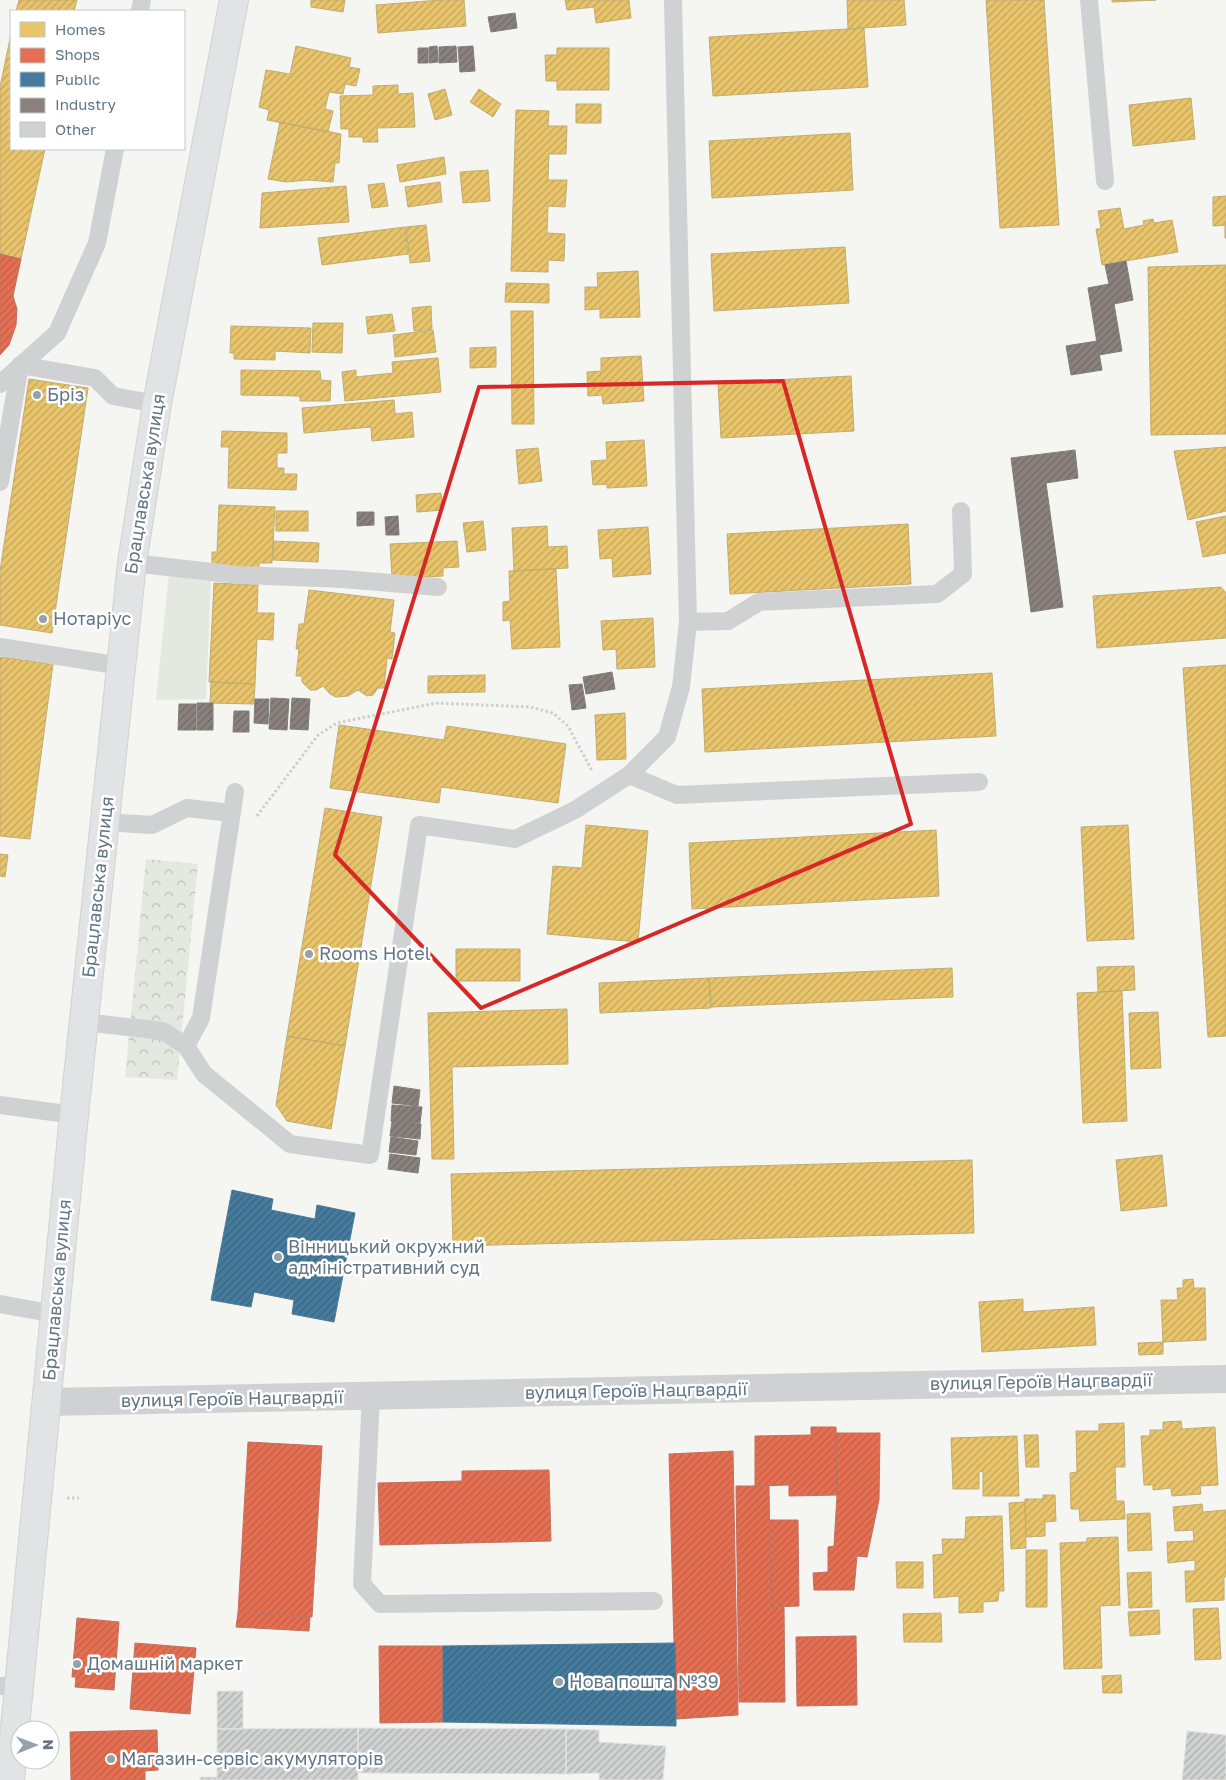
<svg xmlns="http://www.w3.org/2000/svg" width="1226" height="1780" viewBox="0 0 1226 1780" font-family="'Golos Text',sans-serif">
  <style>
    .grass { fill: #e4e8e0 }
    .forest { fill: url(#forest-crowns) }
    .homes { fill: url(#homes-hatch); stroke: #c0ad72 }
    .shops { fill: url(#shops-hatch); stroke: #bf7161 }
    .public { fill: url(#public-hatch); stroke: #4e7a96 }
    .industry { fill: url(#industry-hatch); stroke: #7e7e7f }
    .building { fill: url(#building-hatch); stroke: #e4e4e2 }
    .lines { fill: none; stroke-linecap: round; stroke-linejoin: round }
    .primary-casing { stroke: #d0d2d2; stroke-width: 30 }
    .path { stroke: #cecece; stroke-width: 3; stroke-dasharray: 2.5 2.5; stroke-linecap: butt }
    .lane { stroke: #d0d1d2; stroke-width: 18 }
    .street { stroke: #d0d1d2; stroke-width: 28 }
    .primary { stroke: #e2e3e4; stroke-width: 28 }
    .marked { fill: none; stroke: #d62828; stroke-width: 4; stroke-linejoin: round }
    .poi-dot { fill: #95a2ab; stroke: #fff; stroke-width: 2 }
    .labels { text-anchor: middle; stroke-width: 5; stroke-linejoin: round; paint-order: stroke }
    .poi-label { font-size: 18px; fill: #627685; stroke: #fff; text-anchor: start }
    .street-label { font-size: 18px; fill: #627685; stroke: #fff }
  </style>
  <defs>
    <pattern id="forest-crowns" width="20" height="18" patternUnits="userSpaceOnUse" patternTransform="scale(1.25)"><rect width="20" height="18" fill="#e4e8e0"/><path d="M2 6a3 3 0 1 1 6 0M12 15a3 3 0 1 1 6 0" fill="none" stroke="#bcc1bb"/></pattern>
    <pattern id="homes-hatch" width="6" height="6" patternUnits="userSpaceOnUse" patternTransform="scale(1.25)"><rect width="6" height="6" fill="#e9c46a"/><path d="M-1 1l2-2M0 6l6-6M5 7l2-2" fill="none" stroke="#c0a45d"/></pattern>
    <pattern id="shops-hatch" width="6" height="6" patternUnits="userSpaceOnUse" patternTransform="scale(1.25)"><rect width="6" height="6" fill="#e76f51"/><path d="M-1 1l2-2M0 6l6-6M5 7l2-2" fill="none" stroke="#bf6049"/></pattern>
    <pattern id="public-hatch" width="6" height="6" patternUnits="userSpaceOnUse" patternTransform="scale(1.25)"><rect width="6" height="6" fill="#457b9d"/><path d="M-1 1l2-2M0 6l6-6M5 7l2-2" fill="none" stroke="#3b6580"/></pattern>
    <pattern id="industry-hatch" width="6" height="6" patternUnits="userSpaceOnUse" patternTransform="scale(1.25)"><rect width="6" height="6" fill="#8a817c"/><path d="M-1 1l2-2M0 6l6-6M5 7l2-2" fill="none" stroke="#6f6a67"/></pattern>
    <pattern id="building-hatch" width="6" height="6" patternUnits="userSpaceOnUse" patternTransform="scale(1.25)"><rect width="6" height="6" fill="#d0d1d1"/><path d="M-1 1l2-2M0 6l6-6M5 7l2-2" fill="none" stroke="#acaeaf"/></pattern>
  </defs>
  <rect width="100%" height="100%" fill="#f5f5f2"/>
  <path class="grass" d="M169 573 211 578 206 699 156 700Z"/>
  <path class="forest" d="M146 859 198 864 177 1080 125 1077Z"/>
  <path class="homes" d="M19 0H77L74 11H16Z
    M311 0H345L343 12 311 7Z
    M441 0H464L466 26 378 33 376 5Z
    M565 0H629L631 18 596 23 594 7 567 10Z
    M847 0H904L906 25 848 29Z
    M986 0H1044L1059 225 1000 228Z
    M1112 0H1156L1112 2Z
    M864 28 868 87 713 96 709 37Z
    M11 34V149H45L21 259 0 254V87Z
    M296 46 351 58 349 67 360 69 356 86 345 84 343 94 329 92 325 109 333 111 328 132 267 120 269 110 259 107 266 70 290 74Z
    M557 48H609V90H557V81H546L545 55H557Z
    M398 85V94L413 93 415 127 377 128 378 142H363V137H349V129H341L340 96 373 95V86Z
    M445 89 452 115 435 120 428 94Z
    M479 89 501 104 493 117 470 102Z
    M1191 98 1195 139 1133 146 1129 105Z
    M576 104H601V123H576Z
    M516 110 549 111 548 126H567L566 154H549L548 180H567L565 207 548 206 547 233 565 234 564 261 548 260V272L511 271Z
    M280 122 341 134 339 163H335L333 182 309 180 286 182 268 179Z
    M850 133 853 190 712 198 709 141Z
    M444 157 446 174 400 182 397 165Z
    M488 170 490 201 463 203 460 172Z
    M440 182 442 202 408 207 405 187Z
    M384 183 388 206 372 208 368 185Z
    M346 186 349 222 260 228 262 193Z
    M1226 196V238H1225V225L1213 226V197Z
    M1120 208 1124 229 1144 225 1143 221 1153 219 1154 223 1172 220 1178 252 1102 265 1096 229H1101L1098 211Z
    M426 225 430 261 410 263 406 227Z
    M405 227 408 254 322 265 318 238Z
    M845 247 849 303 714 311 711 254Z
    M1226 265V434L1151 435 1148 267Z
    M638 271 640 317 600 318V309L585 310V287H598L597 273Z
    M506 283 549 284V303L505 302Z
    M431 306 432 329 414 331 412 308Z
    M511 311H533L534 424H512Z
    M392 314 395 331 368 334 366 317Z
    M313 323H343L342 353 312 352Z
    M231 326 311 328 310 353 275 351V360L234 359V353H230Z
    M433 330 436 352 395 357 393 335Z
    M496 347V367L470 368V348Z
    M641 356 644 401 603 404 602 395 588 396 587 372 601 371V358Z
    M438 358 441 392 345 401 342 372 356 370V377L393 373 392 362Z
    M241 370 320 371 321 380 331 381 330 401H300V396L241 395Z
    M851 376 854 431 721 438 718 383Z
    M29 379 88 388 52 633 0 625V571Z
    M394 400 395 414 412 412 414 437 372 441 371 427 304 433 302 408Z
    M222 431 287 433V453H277V468H284V474H297L296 490 228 488 229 447H221Z
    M644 440 647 486 607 488V484L593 485 591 461 607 460 606 442Z
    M1226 447V511L1188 520 1174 451Z
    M538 448 542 481 519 484 516 450Z
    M441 493 443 510 417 512 416 495Z
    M219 505 275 507 272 563H259V568L212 566V552H217Z
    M276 511H308V531H276Z
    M1226 516V553L1203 557 1196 522Z
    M483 521 486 550 467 552 463 523Z
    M908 524 911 584 730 594 727 534Z
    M547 526 548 547 567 546 568 568 514 571 512 528Z
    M648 527 651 574 613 577 612 558 600 559 598 530Z
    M273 541 319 543 318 562 273 560Z
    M457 541 459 567 443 568V576L425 577V580L392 577 390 544Z
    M556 569 560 647 512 649 510 620 503 621V602L510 601 509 571Z
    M214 583 258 585 257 613H274L273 640 257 639 255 684 209 682Z
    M1221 587 1226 593V638L1097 648 1093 596Z
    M309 590 394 600 390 632 395 633 392 659 387 658 384 688H378L373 695 367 696 358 690 348 696 336 697 330 694 323 686 316 690H310L302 682V676H296L299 649H296L299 624H304Z
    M653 618 655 667 617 669 616 649 603 650 601 621Z
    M0 657 53 664 30 839 0 836Z
    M1226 665V1036L1208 1037 1183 668Z
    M992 673 996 736 705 752 702 689Z
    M485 675V692L428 693V676Z
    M211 682 255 684 254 704 210 703Z
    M625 713 626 759 597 760 595 715Z
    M339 725 444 740 447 726 566 744 558 803 441 787 439 803 330 788Z
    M325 808 382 817 345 1046 287 1036Z
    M586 825 648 831 638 942 547 934 553 866 582 868Z
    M1128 825 1134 939 1087 941 1081 827Z
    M936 830 939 896 692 909 689 843Z
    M0 854 8 855 5 877 0 876Z
    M456 949H520V981H456Z
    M1134 966 1135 990 1098 992 1097 967Z
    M952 968 953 997 711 1007 709 978Z
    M709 978 711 1008 600 1013 599 983Z
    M1122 991 1127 1121 1083 1123 1077 993Z
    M567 1009 568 1064 452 1067 454 1159H432L428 1013Z
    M1158 1012 1161 1068 1131 1069 1129 1013Z
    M287 1036 345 1046 331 1129 287 1121 276 1105Z
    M1162 1155 1167 1206 1121 1211 1116 1160Z
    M972 1160 974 1233 453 1246 451 1174Z
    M1193 1279 1194 1288H1205L1206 1340 1163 1342 1161 1300H1178L1177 1288H1183V1280Z
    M1023 1299V1312L1094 1307 1096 1345 982 1352 979 1302Z
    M1163 1342V1354L1139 1355 1138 1343Z
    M1181 1421 1182 1429 1215 1427 1218 1485 1200 1486 1201 1494 1172 1496 1171 1488 1153 1490V1485H1144L1141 1436H1150V1430H1163V1422Z
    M1124 1423 1125 1467H1115L1116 1501H1124L1125 1519 1080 1521 1079 1509H1071L1070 1473 1077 1472 1076 1431H1099V1424Z
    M1024 1435H1038L1039 1467H1026Z
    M1017 1436 1019 1496H983V1471L979 1472V1489H953L951 1438Z
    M1043 1495H1055L1056 1521 1045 1522V1536L1026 1537 1025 1499H1043Z
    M1025 1502 1026 1548 1011 1549 1009 1503Z
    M1202 1504 1203 1512 1226 1510V1577H1224V1600L1186 1602 1185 1571H1195V1560L1168 1563 1167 1542 1194 1541 1193 1530 1175 1531 1173 1507Z
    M1150 1513 1152 1550 1128 1551 1127 1514Z
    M1002 1516 1004 1591H999L998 1601 983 1602V1612L959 1613V1596L934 1598 933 1555 943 1554 942 1539H965L966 1517Z
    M1118 1537 1120 1605 1100 1606 1102 1668 1064 1669 1060 1543 1087 1542V1538Z
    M1026 1550H1047V1607H1026Z
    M896 1562H923V1588H897Z
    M1151 1572 1152 1607 1129 1608 1127 1573Z
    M1218 1608 1221 1659 1195 1660 1193 1609Z
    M1159 1610 1160 1634 1130 1636 1128 1612Z
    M941 1613 942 1642H904L903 1614Z
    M1121 1675 1122 1693H1103L1102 1676Z"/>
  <path class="shops" d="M0 254 21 259 13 296 17 309 16 325 9 345 0 355Z
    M811 1427H836L837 1495 789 1496V1485L755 1486V1436L811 1435Z
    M836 1433H880L879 1500 867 1557 857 1556 854 1590H814L813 1573 828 1572V1547L834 1546 837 1495Z
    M248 1442 322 1446 312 1617 238 1613Z
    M733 1451 738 1715 676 1719 669 1454Z
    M549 1470 551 1541 380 1545 378 1483 462 1481V1471Z
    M736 1486H769L771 1607 784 1606 785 1702H739Z
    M770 1520H798L799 1606 771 1607Z
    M238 1613 310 1617 309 1631 236 1627Z
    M77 1618 119 1622 114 1690 75 1687 76 1677H72Z
    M856 1636 857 1705 797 1706 796 1637Z
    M135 1643 196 1648 190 1714 130 1709Z
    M379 1646H443V1722L380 1723Z
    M157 1730 158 1770 145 1771V1780H71L70 1732Z"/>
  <path class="public" d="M232 1190 273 1199 271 1210 315 1219 317 1205 355 1213 334 1322 292 1314 294 1300 254 1292 251 1307 211 1300Z
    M675 1643 676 1726 443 1722V1646Z"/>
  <path class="industry" d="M515 13 517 28 491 32 488 17Z
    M437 46 438 62 429 63V47Z
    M456 46 457 62 439 63V47Z
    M473 46 475 71 460 72 458 47Z
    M418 48H428V63H418Z
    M1126 261 1133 300 1114 304 1122 351 1099 355 1088 288 1109 284 1105 265Z
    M1097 341 1102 370 1071 375 1066 346Z
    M1075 450 1078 478 1046 483 1063 607 1031 612 1011 458Z
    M357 512H374V525L357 526Z
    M398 516 399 535H386L385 517Z
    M612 672 615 689 586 694 583 677Z
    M582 684 586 708 572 710 569 685Z
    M271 698 289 699 287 730 269 729Z
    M292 698 310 699 308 730 290 729Z
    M255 699H269L268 724 254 723Z
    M197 703H213V730H197Z
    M179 704H196V730H178Z
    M234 711H249V732H233Z
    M394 1086 420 1090 418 1106 392 1103Z
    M392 1105 422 1107 420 1123 391 1121Z
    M392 1121 421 1124 420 1139 390 1136Z
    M391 1137 418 1141 416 1155 389 1152Z
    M390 1154 420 1158 418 1173 388 1169Z"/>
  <path class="building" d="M217 1691H243V1729H217Z
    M358 1728V1780H217V1729Z
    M358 1728 566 1729V1774L358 1773Z
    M566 1729 599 1730V1742L666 1746 663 1780H599V1773L566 1774Z
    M1187 1731 1226 1735V1780H1182Z
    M200 1777H217V1780H200Z"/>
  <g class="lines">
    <defs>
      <path id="primary" d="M10 1780 74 1115 132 563 157 404 234 0"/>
    </defs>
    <use href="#primary" class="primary-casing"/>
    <path class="path" d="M257 816 318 735 337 723 436 703 530 707 553 713 568 726 592 771
      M67 1498H79"/>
    <path class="lane" d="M1089 0 1105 181
      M140 11 142 0
      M20 365 95 378 113 396 157 404
      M0 384 57 333 97 243 115 149
      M0 482 20 365
      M132 563 239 575 343 579 438 587
      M688 622 728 621 759 602 937 594 963 574 961 511
      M0 647 121 666
      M629 775 677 795 979 782
      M104 822 152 825 187 808 232 813
      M84 1022 163 1031 186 1046 204 1074 290 1144 370 1155 419 825 515 839 575 810 629 775 667 737 681 687 688 622 673 0
      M186 1046 201 1018 235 792
      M0 1105 74 1115
      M0 1304 55 1314
      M371 1396 362 1584 380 1604 654 1601
      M0 1686 19 1687"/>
    <path class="street" d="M47 1402 1226 1379"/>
    <use href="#primary" class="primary"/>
  </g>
  <path class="marked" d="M783 381 911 824 481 1008 335 855 479 387Z"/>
  <g class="poi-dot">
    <circle cx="37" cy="395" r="5"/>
    <circle cx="43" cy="619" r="5"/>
    <circle cx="309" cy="954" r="5"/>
    <circle cx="278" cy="1257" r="5"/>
    <circle cx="77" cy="1664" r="5"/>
    <circle cx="559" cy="1682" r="5"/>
    <circle cx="111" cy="1759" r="5"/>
  </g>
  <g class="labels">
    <g class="poi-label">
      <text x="47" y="401">Бріз</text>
      <text x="53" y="625">Нотаріус</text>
      <text x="319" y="960">Rooms Hotel</text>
      <text x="288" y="1253">Вінницький окружний<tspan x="288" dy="21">адміністративний суд</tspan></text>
      <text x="87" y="1670">Домашній маркет</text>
      <text x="569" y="1688">Нова пошта №39</text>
      <text x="121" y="1765">Магазин-сервіс акумуляторів</text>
    </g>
    <g class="street-label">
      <text transform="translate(145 484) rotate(-81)" y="6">Брацлавська вулиця</text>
      <text transform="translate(98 887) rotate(-84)" y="6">Брацлавська вулиця</text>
      <text transform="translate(57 1290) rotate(-85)" y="6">Брацлавська вулиця</text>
      <text transform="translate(1041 1382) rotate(-1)" y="6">вулиця Героїв Нацгвардії</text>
      <text transform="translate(636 1391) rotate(-1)" y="6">вулиця Героїв Нацгвардії</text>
      <text transform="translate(232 1399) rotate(-1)" y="6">вулиця Героїв Нацгвардії</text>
    </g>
  </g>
  <rect x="10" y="10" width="175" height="140" fill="#ffffff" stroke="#c0c8ce"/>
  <rect x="20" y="22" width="25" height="15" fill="#e9c46a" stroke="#c0c8ce"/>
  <text x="55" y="35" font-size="15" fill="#627685">Homes</text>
  <rect x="20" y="48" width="25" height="15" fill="#e76f51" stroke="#c0c8ce"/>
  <text x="55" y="60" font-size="15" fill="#627685">Shops</text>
  <rect x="20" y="72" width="25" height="15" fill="#457b9d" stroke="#c0c8ce"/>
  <text x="55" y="85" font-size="15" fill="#627685">Public</text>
  <rect x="20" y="98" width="25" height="15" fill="#8a817c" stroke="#c0c8ce"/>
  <text x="55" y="110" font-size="15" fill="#627685">Industry</text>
  <rect x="20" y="122" width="25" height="15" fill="#d0d1d1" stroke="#c0c8ce"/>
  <text x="55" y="135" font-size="15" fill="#627685">Other</text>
  <g transform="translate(35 1745) rotate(89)"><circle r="24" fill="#ffffff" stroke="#c0c8ce"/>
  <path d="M0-4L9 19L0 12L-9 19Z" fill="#95a2ab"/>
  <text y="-8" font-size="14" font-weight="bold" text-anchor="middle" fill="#627685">N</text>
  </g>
</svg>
